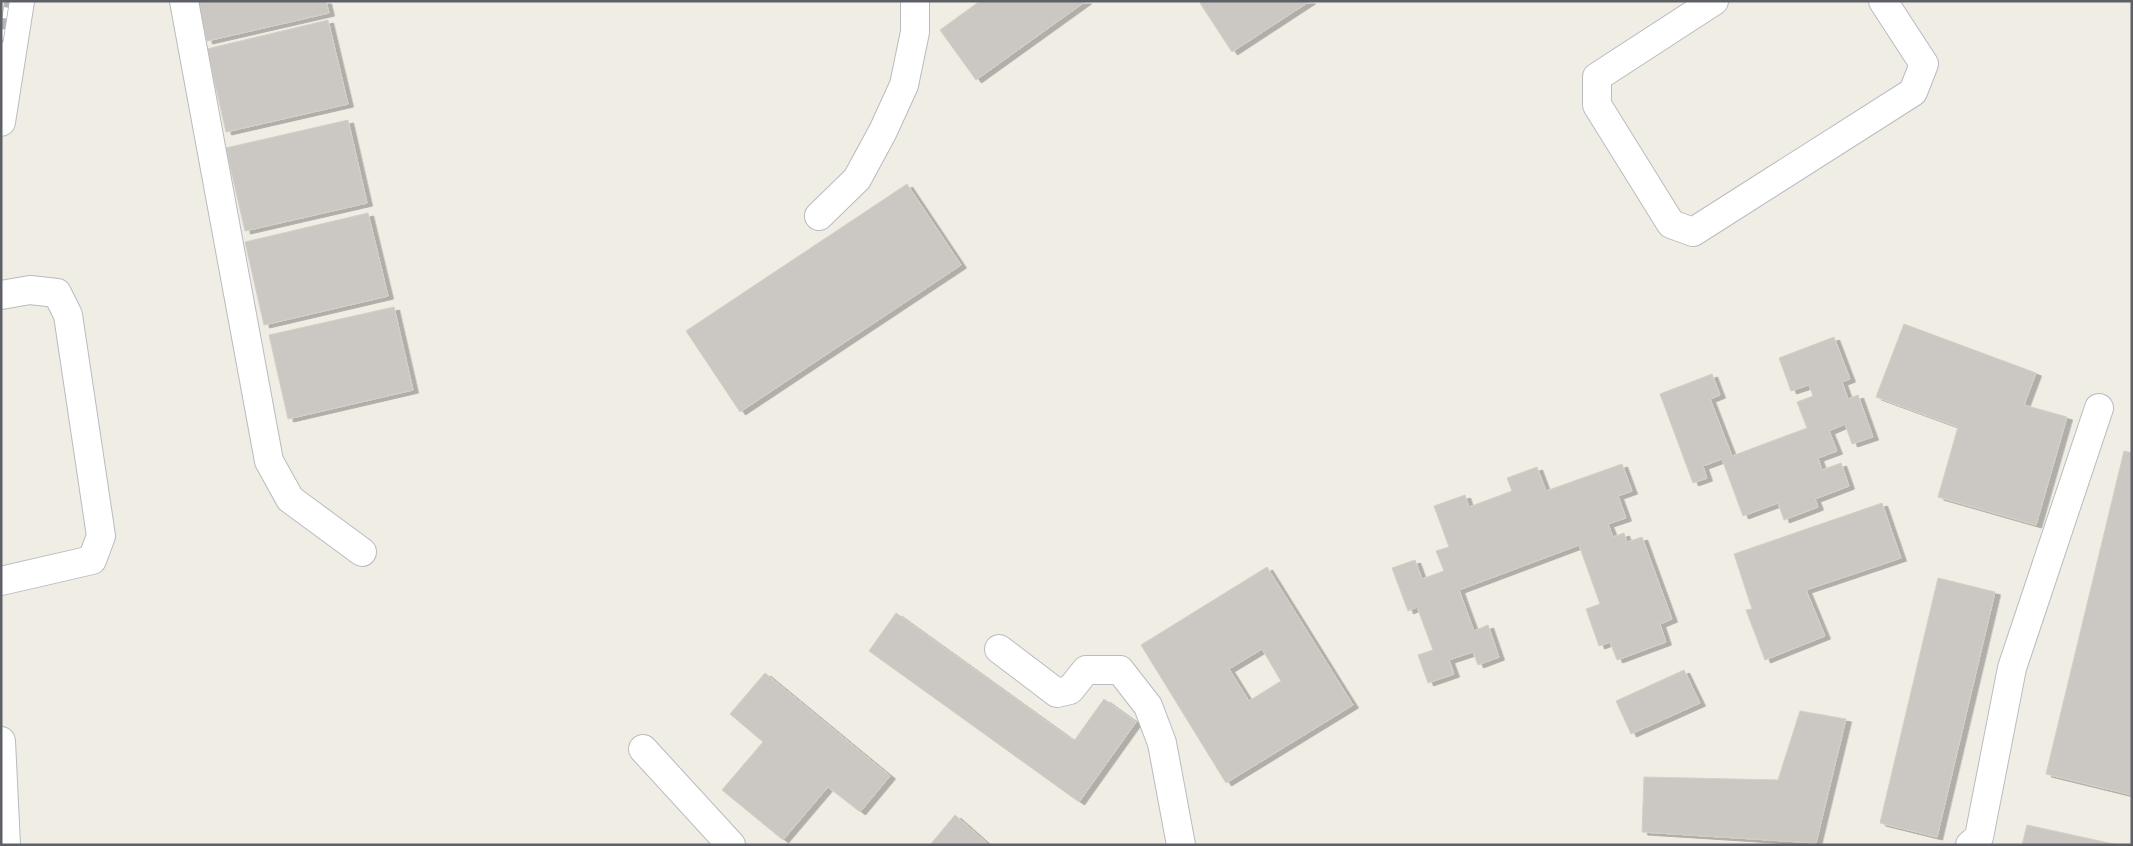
<svg xmlns="http://www.w3.org/2000/svg" width="2133" height="846" viewBox="0 0 2133 846" font-family="Arial,sans-serif">
  <style>
    .building { fill: #cbc8c3; stroke: #d5cfc4; fill-rule: evenodd; filter: url(#shadow) }
    .lines { fill: none; stroke-linecap: round; stroke-linejoin: round }
    .minor-casing { stroke: #b8bbbf; stroke-width: 30 }
    .minor { stroke: #fff; stroke-width: 28 }
    .rail-casing { stroke: #b4b5b6; stroke-width: 5.5 }
    .rail { stroke: #fff; stroke-width: 4; stroke-dasharray: 11; stroke-linecap: butt }
  </style>
  <defs>
    <filter id="shadow"><feDropShadow dx="5.5" dy="3" stdDeviation="0" flood-color="#0004"/></filter>
  </defs>
  <rect width="100%" height="100%" fill="#f0ede5"/>
  <path class="building" d="M198 1H326L329 13 207 41Z
    M980 1H1086L976 80 940 30Z
    M1202 1H1310L1232 52 1200 3Z
    M328 20 348 104 226 132 207 49Z
    M348 120 367 203 245 231 226 148Z
    M907 184 961 265 740 412 686 331Z
    M368 213 388 296 264 325 245 242Z
    M394 307 413 390 288 419 269 335Z
    M1904 324 2036 373 2024 405 2067 417 2036 525 1938 497 1958 427 1876 397Z
    M1834 337 1850 379 1842 382 1848 399 1858 395 1873 437 1852 444 1845 424 1829 431 1837 451 1818 458 1822 470 1841 463 1849 486 1815 499 1818 507 1784 520 1778 503 1743 516 1722 459 1703 466 1707 478 1693 483 1660 394 1712 374 1720 395 1710 399 1732 456 1807 428 1797 402 1813 396 1809 385 1791 391 1779 358Z
    M2124 451 2132 453V795L2046 774Z
    M1622 464 1632 491 1618 496 1626 518 1608 524 1613 537 1624 533 1627 542 1642 537 1672 619 1660 624 1666 642 1617 660 1610 642 1599 646 1586 609 1600 604 1579 545 1459 590 1474 631 1488 625 1499 657 1478 665 1473 652 1449 660 1454 674 1428 683 1418 655 1433 650 1417 607 1408 611 1392 568 1415 560 1422 579 1444 571 1436 551 1449 547 1434 506 1465 495 1469 507 1512 491 1507 478 1537 467 1546 491Z
    M1882 503 1901 558 1806 590 1825 636 1765 660 1746 610 1752 609 1734 554Z
    M1267 567 1353 705 1226 783 1141 645ZM1262 649 1281 681 1249 701 1229 669Z
    M1938 578 1995 592 1937 837 1880 823Z
    M896 613 1074 741 1104 699 1136 722 1079 802 869 651Z
    M1684 670 1700 703 1631 734 1616 701Z
    M765 673 890 776 860 812 828 787 783 840 722 790 763 742 730 714Z
    M1800 711 1846 719 1816 843 1642 832 1644 777 1778 780Z
    M955 815 989 845H930Z
    M2027 825 2118 845H2022Z"/>
  <g class="lines">
    <defs>
      <path id="minor" d="M184 1 269 461 290 499 362 552
        M1714 1 1597 77V105L1671 224 1693 232 1913 92 1924 64 1883 1
        M1 122 20 1
        M819 216 857 179 883 131 904 85 915 32V1
        M1 295 30 290 57 293 68 315 101 536 92 560 1 581
        M999 649 1057 693 1070 690 1086 670H1120L1148 706 1162 743 1181 845
        M1 741 6 845
        M643 749 731 845
        M1970 845 1979 837 2012 668 2099 408"/>
    </defs>
    <use href="#minor" class="minor-casing"/>
    <use href="#minor" class="minor"/>
    <defs>
      <path id="rail" d="M1 40 7 1"/>
    </defs>
    <use href="#rail" class="rail-casing"/>
    <use href="#rail" class="rail"/>
  </g>
  <rect width="2133" height="846" fill="none" stroke="#5d6166" stroke-width="5"/>
</svg>
